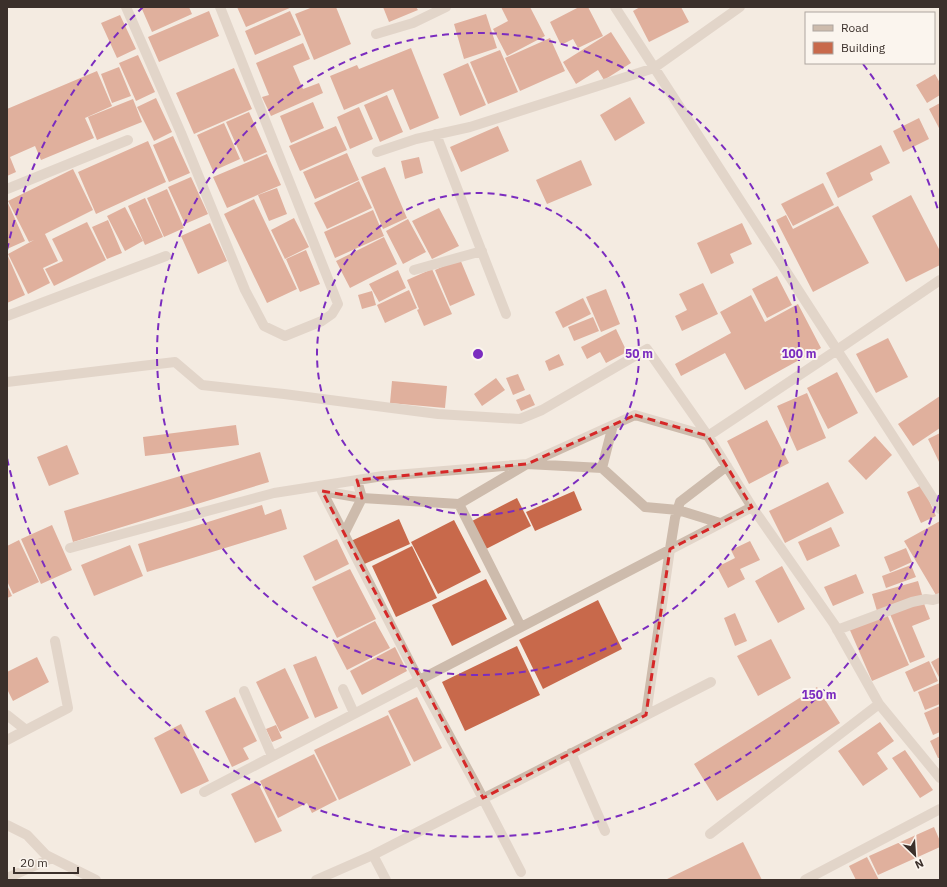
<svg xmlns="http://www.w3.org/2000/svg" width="947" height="887" viewBox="0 0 947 887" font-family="'IBM Plex Sans',sans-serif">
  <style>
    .building { fill: #c8694b }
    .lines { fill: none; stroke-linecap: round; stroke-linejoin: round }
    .minor { stroke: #cdbbac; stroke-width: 10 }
    .marked { fill: none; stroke: #d62828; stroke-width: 3; stroke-dasharray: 8 5; stroke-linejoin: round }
    .ring { fill: none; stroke: #7b2cbf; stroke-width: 2; stroke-dasharray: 7 5 }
    .centre { fill: #7b2cbf; stroke: #fbf5ee; stroke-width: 2 }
    .ring-label { font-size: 12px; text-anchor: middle; font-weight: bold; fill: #7b2cbf; stroke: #fbf5ee; stroke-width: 4; stroke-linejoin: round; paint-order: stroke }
  </style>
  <rect width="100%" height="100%" fill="#f4ebe1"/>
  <path class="building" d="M141 7H189L192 14 152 32Z
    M237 7H292L246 27Z
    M313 7H336L351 44 314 60 295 14Z
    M383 7H416L418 10 389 22Z
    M501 7H530L545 36 507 56 493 29 508 21Z
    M579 7H588L603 36 578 48 573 39 561 45 550 22Z
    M640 7H681L689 22 649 42 633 11Z
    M209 11 219 36 159 62 148 37Z
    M290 11 301 35 255 55 245 31Z
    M486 14 497 48 464 59 454 24Z
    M120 15 136 49 117 58 101 23Z
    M611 32 631 63 604 80 598 70 576 84 563 62Z
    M550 38 565 71 520 91 505 58Z
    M303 43 310 59 293 66 303 89 319 83 323 93 271 116 262 97 269 95 256 63Z
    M411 48 439 118 410 130 393 89 344 110 330 76 357 65 359 69Z
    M500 50 518 92 488 104 470 62Z
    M138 55 155 92 136 101 119 63Z
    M468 63 486 105 460 116 443 74Z
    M119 67 131 96 112 103 101 74Z
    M234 68 252 109 194 134 176 93Z
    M97 71 112 106 85 118 94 138 41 160 35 146 10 157 16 172 7 176V109Z
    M935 74 940 83V95L927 103 916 85Z
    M387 95 403 132 380 142 364 105Z
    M630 97 645 123 615 141 600 115Z
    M156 98 172 132 154 141 137 107Z
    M133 99 142 122 97 140 88 117Z
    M313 102 324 128 291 143 280 116Z
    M940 103V130L929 109Z
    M359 107 373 139 350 149 337 117Z
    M249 112 267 152 244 162 226 122Z
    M919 118 929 139 903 152 893 131Z
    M224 123 240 159 213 171 197 135Z
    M336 126 347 150 300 171 289 146Z
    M498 126 509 151 461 172 450 147Z
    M173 136 190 173 169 182 153 145Z
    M148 141 166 182 96 214 78 172Z
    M881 145 890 163 870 173 873 180 838 198 826 173Z
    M347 153 359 180 315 199 303 172Z
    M267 154 281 185 227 208 213 177Z
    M419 157 423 173 405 179 401 161Z
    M581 160 592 185 547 204 536 180Z
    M385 167 407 218 383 229 361 177Z
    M73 169 93 210 45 234 58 261 43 268 50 283 28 294 8 254 34 240 29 242 8 201Z
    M191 177 208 214 185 224 168 187Z
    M359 181 372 208 327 229 314 203Z
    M823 183 834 205 793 226 781 204Z
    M277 188 287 214 269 221 258 195Z
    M167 189 184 228 164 237 147 198Z
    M911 195 940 251V265L906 282 872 216Z
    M145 198 163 237 145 245 128 206Z
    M254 199 297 289 267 303 224 214Z
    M7 201 25 241 7 249Z
    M838 206 869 263 813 292 776 220 786 215 793 229Z
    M125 207 143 241 125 251 107 216Z
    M439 208 459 246 432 259 412 221Z
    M373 210 384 236 335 258 324 232Z
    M294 218 309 247 285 259 271 230Z
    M408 219 426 252 403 264 386 231Z
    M108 220 122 253 107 259 92 227Z
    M87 222 106 260 54 286 45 269 63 261 52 239Z
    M210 223 227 261 198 274 181 236Z
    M742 223 752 244 730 254 734 263 711 274 697 243Z
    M384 237 397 264 350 288 336 261Z
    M306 250 320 284 300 292 286 259Z
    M7 254 25 295 7 303Z
    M460 259 475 295 450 306 435 270Z
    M432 269 452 314 424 326 417 310 419 309 407 280Z
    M398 270 406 288 379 302 369 284Z
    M777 276 792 305 767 318 752 289Z
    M703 283 718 314 682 331 675 316 687 310 679 294Z
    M606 289 620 324 601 332 586 297Z
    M409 290 417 308 385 323 377 305Z
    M372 291 376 305 362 309 358 295Z
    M751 295 765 322 798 304 821 348 745 390 725 353 681 376 675 364 731 333 720 312Z
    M583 298 591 314 563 328 555 312Z
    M593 317 599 331 574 341 568 327Z
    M616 329 627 352 606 363 600 352 587 359 581 347Z
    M888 338 908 377 876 393 856 354Z
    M559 354 564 365 549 371 545 361Z
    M837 372 858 413 828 429 807 388Z
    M518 374 525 390 513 395 506 378Z
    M496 378 505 390 482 406 474 394Z
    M392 381 447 386 445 408 390 403Z
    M807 393 826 438 797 451 777 406Z
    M530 394 535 405 521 411 516 400Z
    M940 396V428L913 446 898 424Z
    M767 420 789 463 749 484 727 441Z
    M236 425 239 445 145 456 143 437Z
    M940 433V464L928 439Z
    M875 436 892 455 866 480 848 461Z
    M67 445 79 474 49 486 37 457Z
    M260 452 269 482 73 542 64 511Z
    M828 482 844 513 785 543 769 511Z
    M922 485 936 516 921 523 907 492Z
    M574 491 582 510 535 531 526 512Z
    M517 498 531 526 486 549 472 521Z
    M262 505 265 515 281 509 287 529 147 572 138 544Z
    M399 519 410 544 362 565 351 541Z
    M454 520 481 572 438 594 411 542Z
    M940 521V593L936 595 904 541Z
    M52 525 72 570 41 584 21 539Z
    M831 527 840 546 807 561 798 542Z
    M337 539 349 564 315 581 303 556Z
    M19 540 39 582 13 594 7 581V546Z
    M750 541 760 560 740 569 745 579 728 588 717 567 735 558 731 550Z
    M130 545 143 576 94 596 81 565Z
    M412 546 437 598 396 617 372 566Z
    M906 548 912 562 890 572 884 557Z
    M911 565 916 577 886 588 882 576Z
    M782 566 805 609 778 623 755 581Z
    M350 569 376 619 337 638 312 587Z
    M856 574 864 593 833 606 824 587Z
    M486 579 507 619 452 646 432 605Z
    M918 581 923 598 877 611 872 594Z
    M7 585 12 596 7 598Z
    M598 600 622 649 543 689 519 640Z
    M923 601 930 619 912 626 925 657 910 663 890 614Z
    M886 612 909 665 872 681 849 628Z
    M735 613 747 641 735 646 724 618Z
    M375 621 390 648 347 670 333 643Z
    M771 639 791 678 758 696 737 656Z
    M517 646 540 695 465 731 442 682Z
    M395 647 407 671 362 695 350 671Z
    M316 656 338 708 315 718 293 665Z
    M37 657 49 682 13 701 7 689V672Z
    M940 657V679L931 662Z
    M929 661 938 681 914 692 905 672Z
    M285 668 309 718 280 732 256 682Z
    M940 683V704L925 710 918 692Z
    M817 687 840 723 717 801 694 764Z
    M235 697 257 741 243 748 249 759 232 767 205 711Z
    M417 697 442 748 414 762 388 711Z
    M940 706V732L933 735 924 713Z
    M388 715 411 765 339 800 314 750Z
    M880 722 894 741 877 753 888 769 863 786 838 751Z
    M181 724 209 781 181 794 154 738Z
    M276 725 282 738 272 742 266 729Z
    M940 736V758H938L930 741Z
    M905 750 933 790 920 798 892 758Z
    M314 754 337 800 312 813 307 803 278 818 260 781Z
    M257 781 282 831 255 843 231 794Z
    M934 827 940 841V847L878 875 869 856Z
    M743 842 762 880H665Z
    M867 857 879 880H856L849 866Z"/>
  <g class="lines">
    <path class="minor" d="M126 7 181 133 245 290 264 326 285 336 322 321 332 314 338 304 220 7
      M615 7 837 350 708 436 752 507 834 624 879 704 940 778
      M376 34 413 23 446 7
      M436 134 506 314
      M377 152 416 139 470 127 654 68 740 7
      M7 189 128 140
      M414 270 482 251
      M940 280 837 350 940 509
      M7 316 166 256
      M7 382 175 362 202 385 284 394 438 414 520 419 542 410 647 349 708 436
      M613 425 602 468 645 507 678 510 720 523
      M322 491 419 680 476 785 521 872
      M322 491 362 498 459 504 527 464 602 468
      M459 504 521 627
      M344 534 362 498 357 480
      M70 548 274 493 383 476 527 464 635 415 708 436
      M837 630 912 602 926 599 933 600 940 598
      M343 689 354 713
      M244 691 272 756
      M7 715 26 730
      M646 715 670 549 675 518 680 502 727 466
      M7 740 68 708 55 641
      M571 753 605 831
      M204 792 752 507
      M7 825 27 835 46 855 96 880
      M710 834 879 704
      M373 855 386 880
      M7 878 52 858
      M316 880 373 855 711 682
      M805 880 940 809"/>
  </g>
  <path d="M0 0H947V887H0ZM635 415 708 436 752 507 670 549 646 715 483 798 322 491 362 498 357 480 527 464Z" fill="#f4ebe1" fill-opacity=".55" fill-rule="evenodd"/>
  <path class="marked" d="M635 415 708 436 752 507 670 549 646 715 483 798 322 491 362 498 357 480 527 464Z"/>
  <g class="ring">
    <circle cx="478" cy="354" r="161"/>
    <circle cx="478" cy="354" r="321"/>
    <path d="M939 495A482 482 0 0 1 7 458M7 250A482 482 0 0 1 143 7M863 64A482 482 0 0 1 939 213"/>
  </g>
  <circle cx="478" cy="354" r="6" class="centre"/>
  <g class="ring-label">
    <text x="639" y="358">50 m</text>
    <text x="799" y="358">100 m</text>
    <text x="819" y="699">150 m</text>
  </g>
  <rect width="947" height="887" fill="none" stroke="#3b302b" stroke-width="16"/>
  <rect x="805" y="12" width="130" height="52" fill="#fbf5ee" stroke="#aea6a0"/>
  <rect x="813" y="25" width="20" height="6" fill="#cdbbac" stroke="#aea6a0"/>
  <text x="841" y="32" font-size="12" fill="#3b302b">Road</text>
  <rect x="813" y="42" width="20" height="12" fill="#c8694b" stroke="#aea6a0"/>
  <text x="841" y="52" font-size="12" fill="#3b302b">Building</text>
  <g transform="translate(915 855) rotate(155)" stroke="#fbf5ee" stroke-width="3" paint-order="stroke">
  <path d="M0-3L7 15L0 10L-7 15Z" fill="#3b302b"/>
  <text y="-6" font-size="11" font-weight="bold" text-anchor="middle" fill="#3b302b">N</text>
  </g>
  <path d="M14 867v6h64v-6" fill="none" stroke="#3b302b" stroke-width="2"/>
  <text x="20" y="867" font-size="12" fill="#3b302b" stroke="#fbf5ee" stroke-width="3" paint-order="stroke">20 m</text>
</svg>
